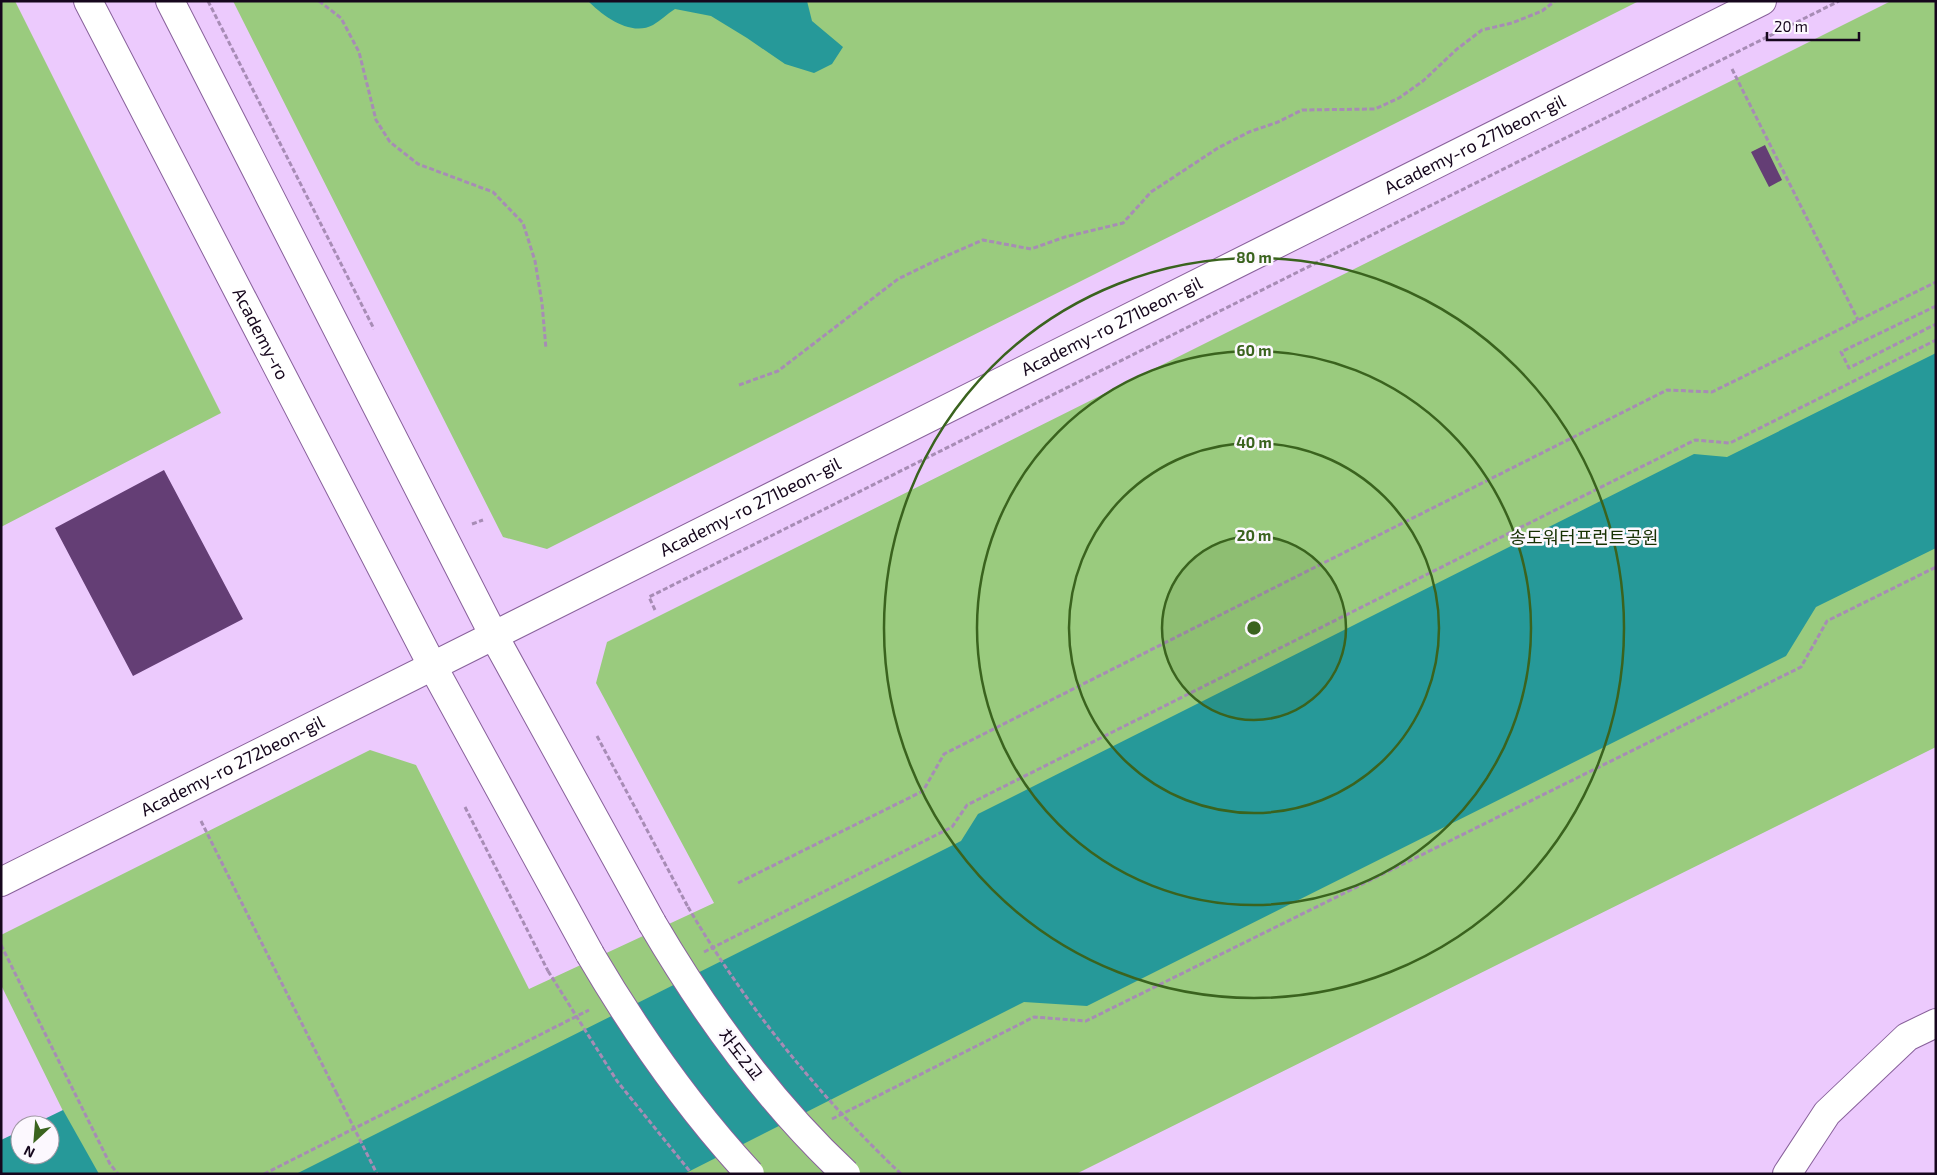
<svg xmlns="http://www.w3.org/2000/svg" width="1937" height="1175" viewBox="0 0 1937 1175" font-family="'Exo 2','Noto Sans KR',sans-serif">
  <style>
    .green { fill: #9acb7e }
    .water { fill: #269999 }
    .building { fill: #643e75 }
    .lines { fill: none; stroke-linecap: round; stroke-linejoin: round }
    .minor-casing { stroke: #88619b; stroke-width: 30 }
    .major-casing { stroke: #88619b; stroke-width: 30 }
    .path { stroke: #a78cb5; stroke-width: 3; stroke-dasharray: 5 2.5; stroke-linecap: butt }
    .minor { stroke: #fff; stroke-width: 28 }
    .major { stroke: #fff; stroke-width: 28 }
    .major-bridge-casing { stroke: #88619b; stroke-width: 30; stroke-linecap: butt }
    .path-bridge { stroke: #a78cb5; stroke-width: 3; stroke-dasharray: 5 2.5; stroke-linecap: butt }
    .major-bridge { stroke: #fff; stroke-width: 28 }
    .ring { fill: none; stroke: #3a631e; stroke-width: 2.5 }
    .labels { text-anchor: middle; stroke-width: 5; stroke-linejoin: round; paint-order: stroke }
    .street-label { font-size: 18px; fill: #16071d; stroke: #fcf8fe }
    .park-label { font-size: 18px; fill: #173103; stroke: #fcf8fe }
    .centre { fill: #3a631e; stroke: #fcf8fe; stroke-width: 2.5 }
    .ring-label { font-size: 15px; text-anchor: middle; font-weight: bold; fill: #3a631e; stroke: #fcf8fe; stroke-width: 5; stroke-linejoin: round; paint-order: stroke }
  </style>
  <rect width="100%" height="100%" fill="#eccafd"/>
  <path class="green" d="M1 1H15L221 413 1 527Z
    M233 1H1639L547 549 503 537Z
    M1891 1H1936V747L1076 1174H94L1 985V935L370 750 416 765 529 989 714 903 596 683 607 642Z"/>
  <path class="water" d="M588 1H807L812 21 843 47 832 64 814 73 785 64 747 38 711 16 675 9C667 14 660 21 653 25 631 37 603 16 588 1Z
    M1936 353V548L1816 607 1786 656 1087 1006 1024 1002 684 1174H296L961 841 978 814 1694 454 1727 457Z
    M63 1110 99 1174H1V1140L20 1131V1155H50V1125H32Z"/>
  <path class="building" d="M1765 145 1782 180 1769 187 1751 152Z
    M164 470 243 619 133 676 55 528Z"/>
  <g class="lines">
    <defs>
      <g id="minor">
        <path id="s1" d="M1 882 1762 1"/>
        <path d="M1787 1174 1827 1113 1907 1037 1936 1023"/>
      </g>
      <g id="major">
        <path id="s2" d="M88 1 433 667 590 954"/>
        <path d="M170 1 494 636 652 923"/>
      </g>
    </defs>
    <use href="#minor" class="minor-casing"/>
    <use href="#major" class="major-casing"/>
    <path class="path" d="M208 1 374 329
      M319 1 341 18 359 52 376 120 390 142 418 164 493 192 523 223 535 261 542 303 546 349
      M1732 69 1858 320
      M1936 306 1841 352 1849 368 1936 324
      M739 385 778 371 898 279 937 260 983 240 1031 249 1065 237 1123 223 1151 192 1218 148 1249 132 1278 122 1302 110 1375 109 1399 98 1423 81 1457 49 1482 30 1512 23 1542 11 1555 1
      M472 524 483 520
      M655 610 649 597 1839 1
      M597 736 688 907
      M465 807 548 971
      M201 821 336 1092
      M738 883 923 791 944 754 1667 390 1712 392 1936 282
      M1 945 110 1164 118 1174
      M704 952 952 827 967 805 1695 440 1730 443 1936 340
      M832 1119 1034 1017 1086 1021 1801 667 1827 621 1936 567
      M264 1174 589 1010"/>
    <use href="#minor" class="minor"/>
    <use href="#major" class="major"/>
    <defs>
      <path id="major-bridge" d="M652 923C706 1015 768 1101 846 1174
        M590 954C637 1034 687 1106 750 1174"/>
    </defs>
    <use href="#major-bridge" class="major-bridge-casing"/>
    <path class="path-bridge" d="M688 907C746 1006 818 1095 901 1174
      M548 971 617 1081 692 1174
      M336 1092 377 1174"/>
    <use href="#major-bridge" class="major-bridge"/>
  </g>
  <circle cx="1254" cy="628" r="92" fill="#3a631e" fill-opacity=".12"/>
  <g class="ring">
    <circle cx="1254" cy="628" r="92"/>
    <circle cx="1254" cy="628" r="185"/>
    <circle cx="1254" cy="628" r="277"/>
    <circle cx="1254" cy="628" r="370"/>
  </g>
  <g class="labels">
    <g class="street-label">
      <text dy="6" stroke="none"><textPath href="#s1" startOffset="1648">Academy-ro 271beon-gil</textPath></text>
      <text dy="6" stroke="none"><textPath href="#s1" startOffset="1242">Academy-ro 271beon-gil</textPath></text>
      <text dy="6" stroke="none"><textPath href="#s2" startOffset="375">Academy-ro</textPath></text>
      <text dy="6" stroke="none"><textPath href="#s1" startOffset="838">Academy-ro 271beon-gil</textPath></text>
      <text dy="6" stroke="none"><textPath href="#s1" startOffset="259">Academy-ro 272beon-gil</textPath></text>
      <text transform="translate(740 1055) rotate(52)" y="6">차도2교</text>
    </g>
    <g class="park-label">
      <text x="1584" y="544">송도워터프런트공원</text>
    </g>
  </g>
  <circle cx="1254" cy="628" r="8" class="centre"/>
  <g class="ring-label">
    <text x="1254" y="263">80 m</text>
    <text x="1254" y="356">60 m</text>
    <text x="1254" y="448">40 m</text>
    <text x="1254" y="541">20 m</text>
  </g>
  <rect width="1937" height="1175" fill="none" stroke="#16071d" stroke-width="5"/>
  <g transform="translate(35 1140) rotate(206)"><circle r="24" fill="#fcf8fe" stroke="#a098a4"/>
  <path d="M0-4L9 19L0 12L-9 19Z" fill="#3a631e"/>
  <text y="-8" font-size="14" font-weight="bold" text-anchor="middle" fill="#16071d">N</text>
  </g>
  <path d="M1767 32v8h92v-8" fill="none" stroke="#16071d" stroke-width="2.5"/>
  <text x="1774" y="32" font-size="15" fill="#16071d" stroke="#fcf8fe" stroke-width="4" paint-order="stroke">20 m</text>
</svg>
